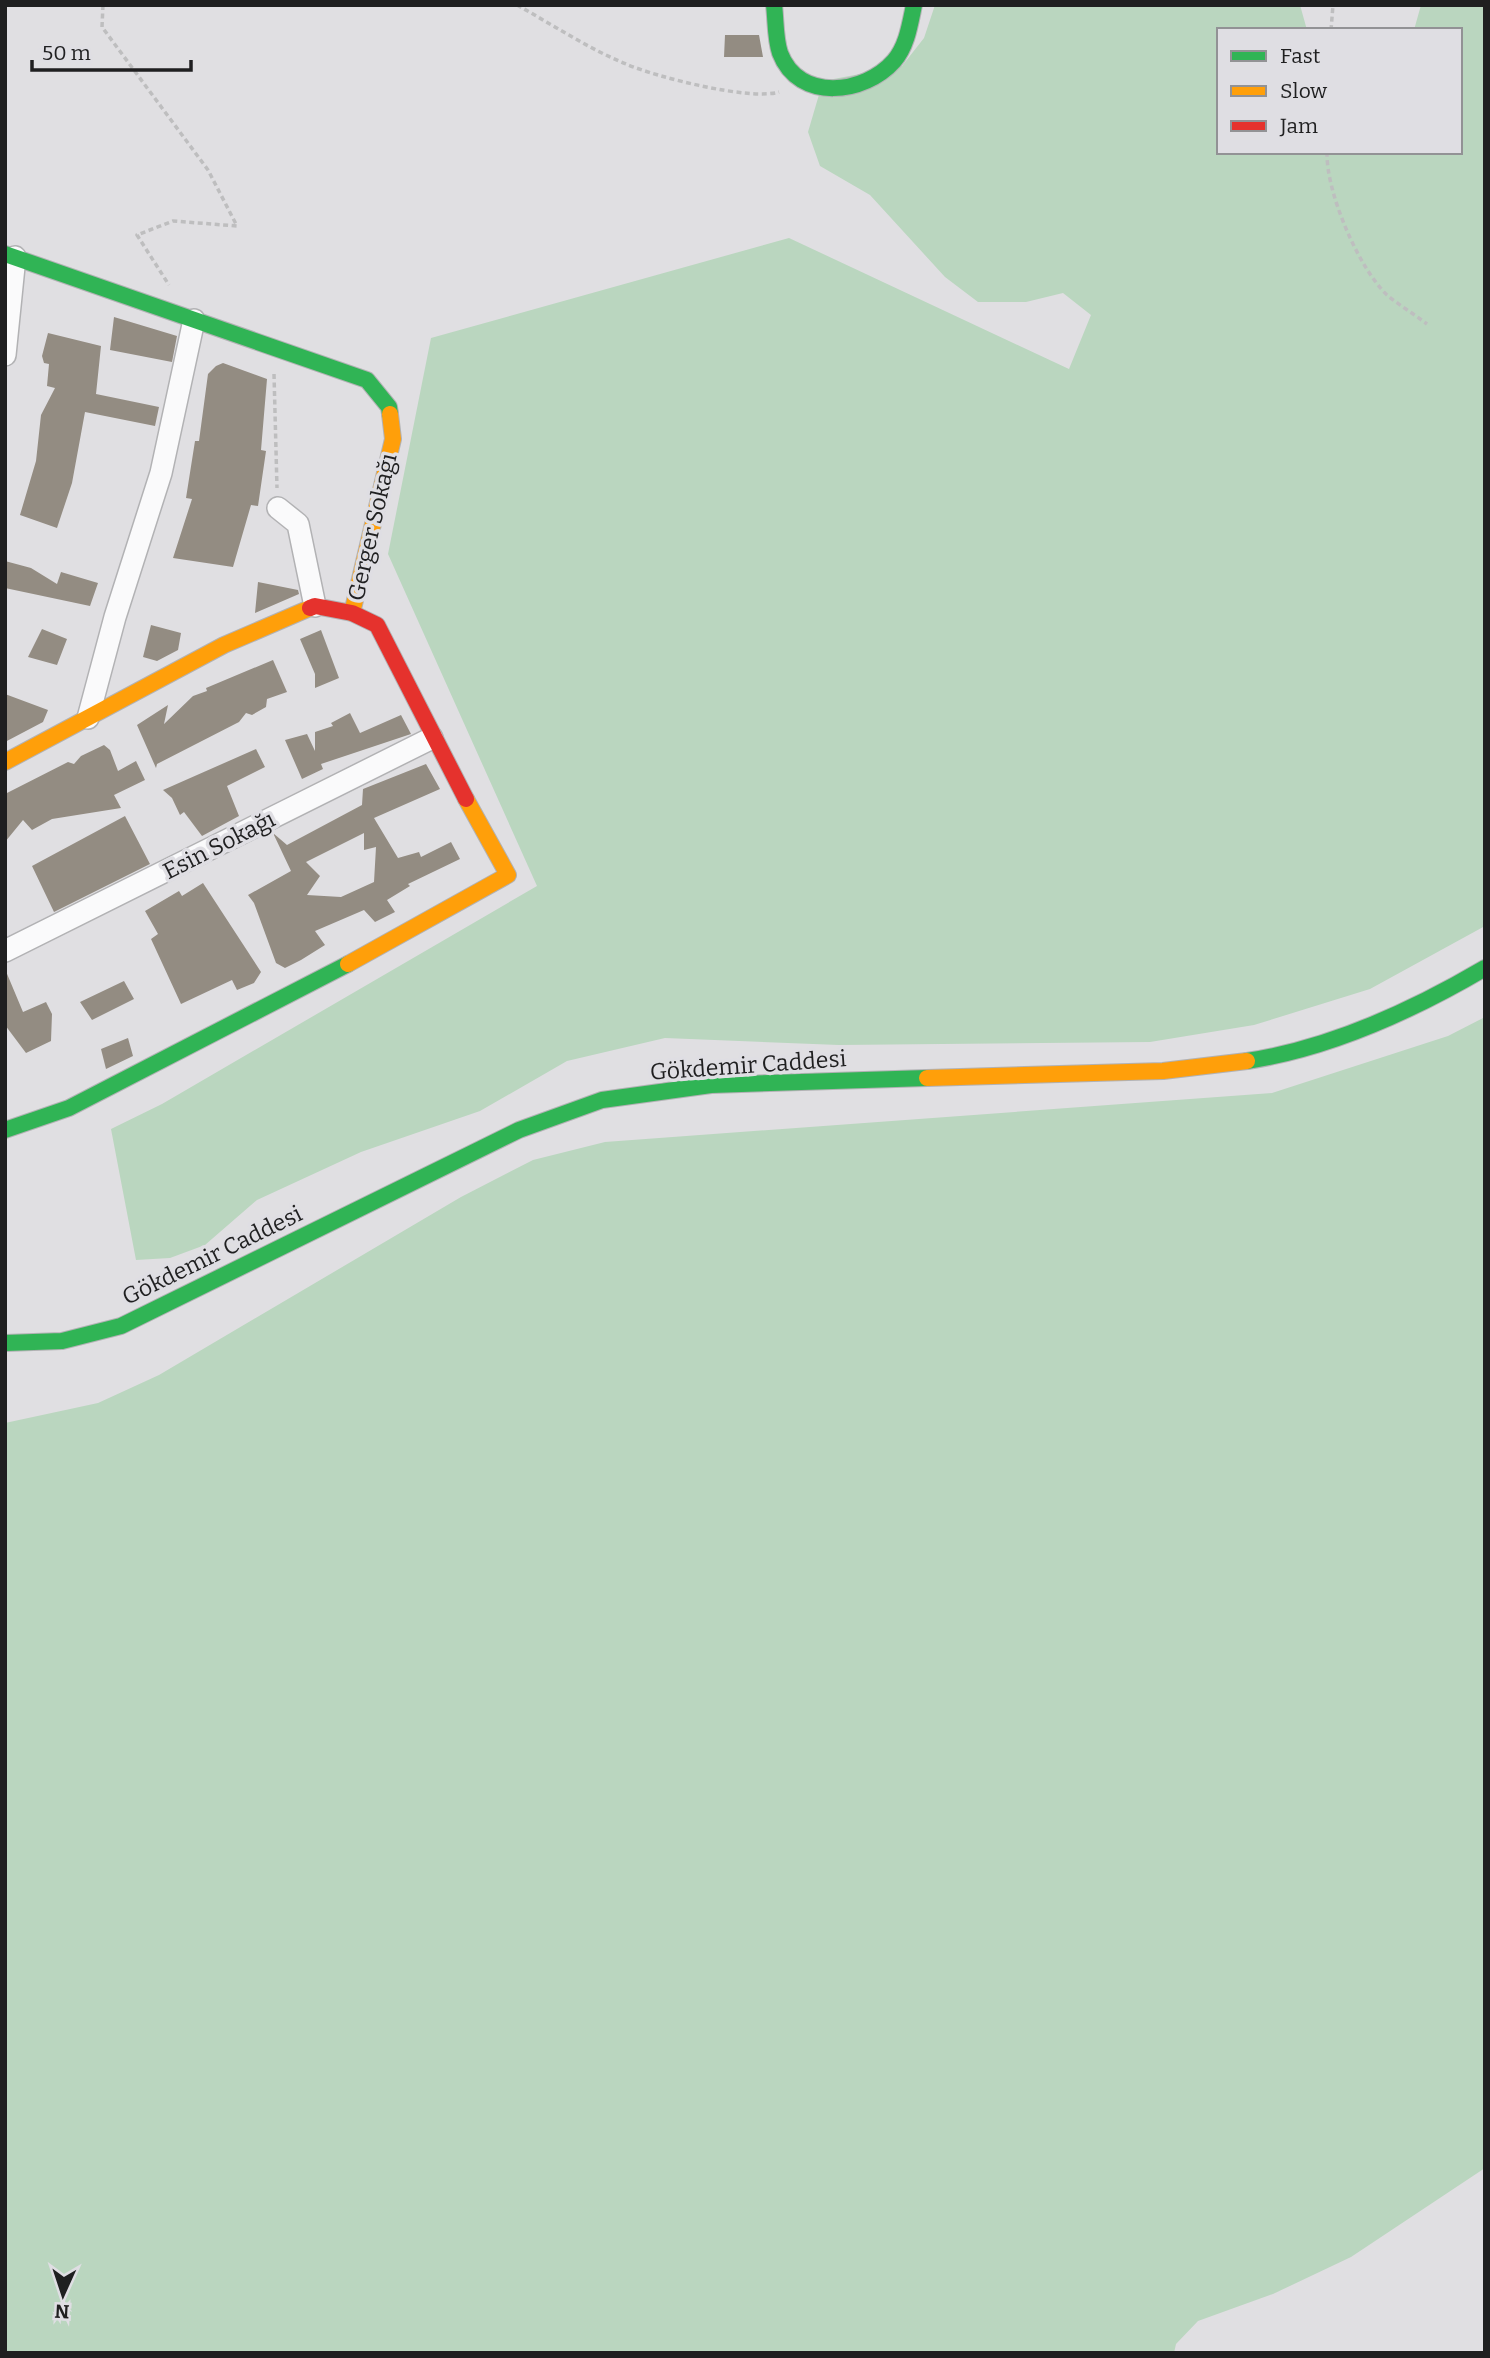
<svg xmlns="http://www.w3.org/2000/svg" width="1490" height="2358" viewBox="0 0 1490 2358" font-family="Bitter,serif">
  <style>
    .green { fill: #bad6bf }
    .building { fill: #938c82; fill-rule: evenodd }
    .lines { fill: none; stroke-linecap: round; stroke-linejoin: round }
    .street-casing { stroke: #b2b2b4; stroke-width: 24 }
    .fast-casing { stroke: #b2b2b4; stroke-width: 18 }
    .slow-casing { stroke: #b2b2b4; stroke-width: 18 }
    .jam-casing { stroke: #b2b2b4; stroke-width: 18 }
    .path { stroke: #bebebf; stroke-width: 3.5; stroke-dasharray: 5 3.5; stroke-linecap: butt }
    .street { stroke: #fafafb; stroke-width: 21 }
    .fast { stroke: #30b455; stroke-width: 16 }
    .slow { stroke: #ff9f0a; stroke-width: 16 }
    .jam { stroke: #e5322d; stroke-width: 16 }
    .labels { text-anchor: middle; stroke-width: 7; stroke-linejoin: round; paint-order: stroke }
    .street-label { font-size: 23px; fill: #1f1f20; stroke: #dfdee3 }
  </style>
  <rect width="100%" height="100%" fill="#e0dfe2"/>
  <path class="green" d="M935 5H1300L1307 30H1219V152H1460V30H1414L1421 5H1485V926L1370 989 1254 1025 1150 1042 839 1045 665 1038 567 1061 480 1111 361 1152 257 1200 205 1245 170 1258 136 1260 111 1129 162 1104 537 886 388 554 431 338 789 238 1069 369 1091 315 1063 293 1026 302H978L945 277 870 195 820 166 808 132 823 81 902 66 924 38Z
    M1485 1017V2168L1351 2257 1273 2294 1198 2321 1176 2344 1174 2353H5V1423L98 1403 159 1375 461 1197 533 1160 605 1142 1272 1093 1448 1036Z"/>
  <path class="building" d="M725 35H759L763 57H724Z
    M114 317 177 336 172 362 110 350Z
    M48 333 101 346 96 394 159 407 155 426 85 412 72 483 57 528 20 515 36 461 41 415 55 388 47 386 49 364 44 363 42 356Z
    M223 363 267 379 261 450 266 451 258 506 251 505 233 567 173 558 192 499 186 498 195 441H199L208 374 216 366Z
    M5 561 31 568 57 584 61 572 98 583 90 606 5 588Z
    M258 582 298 590 299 594 255 613Z
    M151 625 181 633 178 650 157 661 143 657Z
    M42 629 67 639 57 665 28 657Z
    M321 630 339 678 315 688V674L300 639Z
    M273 660 287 692 267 699 266 707 252 715 246 713 239 722 157 764 156 768 137 725 168 705 164 724 193 696 207 691 206 688Z
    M5 694 48 710 43 722 5 742Z
    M350 713 360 733 401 715 411 734 321 764 323 769 302 779 285 740 307 734 315 751V732L333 726 331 723Z
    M104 745 110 750 118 771 136 761 145 780 114 795 121 808 52 819 32 830 23 820 5 842V794L68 762 74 764 81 756Z
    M256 749 265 767 227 786 239 816 202 836 184 812 180 815 172 798 163 790Z
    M426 764 440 789 374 818 398 858 419 852 421 857 451 842 460 859 408 884 410 886 387 900 395 912 375 922 364 910 315 931 325 945 301 960 285 968 276 963 254 903 248 895 291 871 273 833 287 845 362 805 363 789ZM364 833V850L376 847 374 882 341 897 307 895 320 876 306 862Z
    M125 816 150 864 54 912 32 866Z
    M203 883 261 972 254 983 237 990 232 980 181 1004 151 939 158 934 145 911 179 891 182 896Z
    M5 969 23 1012 46 1002 52 1014 51 1041 26 1053 5 1025Z
    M124 981 134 999 92 1020 80 1002Z
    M128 1038 133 1056 106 1069 101 1049Z"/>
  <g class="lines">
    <defs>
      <path id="street" d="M5 355 15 257
        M278 508 298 524 315 606
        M88 718 115 617 161 473 194 320
        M5 951 432 738"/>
      <path id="fast" d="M774 5C776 21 775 38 780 53 799 103 865 94 894 61 907 46 910 24 914 5
        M5 254 367 380 389 407 390 414
        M1247 1061C1332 1048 1412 1011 1485 968
        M5 1130 69 1108 348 964
        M5 1343 62 1341 121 1326 519 1130 602 1100 711 1085 927 1078"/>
      <path id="slow" d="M352 613 393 439 390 414
        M5 762 224 645 310 608
        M348 964 508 875 466 799
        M927 1078 1163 1071 1247 1061"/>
      <path id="jam" d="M310 608 315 606 352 613 377 625 466 799"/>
    </defs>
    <use href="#street" class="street-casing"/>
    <use href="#fast" class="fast-casing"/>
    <use href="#slow" class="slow-casing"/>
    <use href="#jam" class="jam-casing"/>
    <path class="path" d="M103 5 102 27 208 170 237 226 173 221 137 235 169 285
      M517 5C553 25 589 49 626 64 656 77 750 101 779 92
      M1331 30 1333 5
      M1327 152C1326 192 1358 267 1387 295 1399 305 1414 314 1427 324
      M274 374 277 488"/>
    <use href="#street" class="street"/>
    <use href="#fast" class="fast"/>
    <use href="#slow" class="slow"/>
    <use href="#jam" class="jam"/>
  </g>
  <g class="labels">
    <g class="street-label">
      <text transform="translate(372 527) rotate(-77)" y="8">Gerger Sokağı</text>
      <text transform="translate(219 845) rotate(-27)" y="8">Esin Sokağı</text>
      <text transform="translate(748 1065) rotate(-4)" y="8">Gökdemir Caddesi</text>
      <text transform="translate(212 1255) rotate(-26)" y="8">Gökdemir Caddesi</text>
    </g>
  </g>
  <rect width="1490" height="2358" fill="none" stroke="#1f1f20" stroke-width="14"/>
  <rect x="1217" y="28" width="245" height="126" fill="#dfdee3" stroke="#929295" stroke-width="2"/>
  <rect x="1231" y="51" width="35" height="10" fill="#30b455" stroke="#929295" stroke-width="2"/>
  <text x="1280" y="63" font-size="21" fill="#1f1f20">Fast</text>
  <rect x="1231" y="86" width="35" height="10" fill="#ff9f0a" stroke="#929295" stroke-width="2"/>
  <text x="1280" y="98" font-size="21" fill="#1f1f20">Slow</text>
  <rect x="1231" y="121" width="35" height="10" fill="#e5322d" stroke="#929295" stroke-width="2"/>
  <text x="1280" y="133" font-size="21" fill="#1f1f20">Jam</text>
  <g transform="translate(63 2295) rotate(183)" stroke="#dfdee3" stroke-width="5" paint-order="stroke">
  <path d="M0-5L12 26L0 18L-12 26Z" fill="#1f1f20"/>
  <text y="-10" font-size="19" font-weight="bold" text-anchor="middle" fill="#1f1f20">N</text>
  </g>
  <path d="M32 60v10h159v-10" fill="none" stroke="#1f1f20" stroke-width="3.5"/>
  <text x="42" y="60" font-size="21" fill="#1f1f20" stroke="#dfdee3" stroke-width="5" paint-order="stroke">50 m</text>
</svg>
